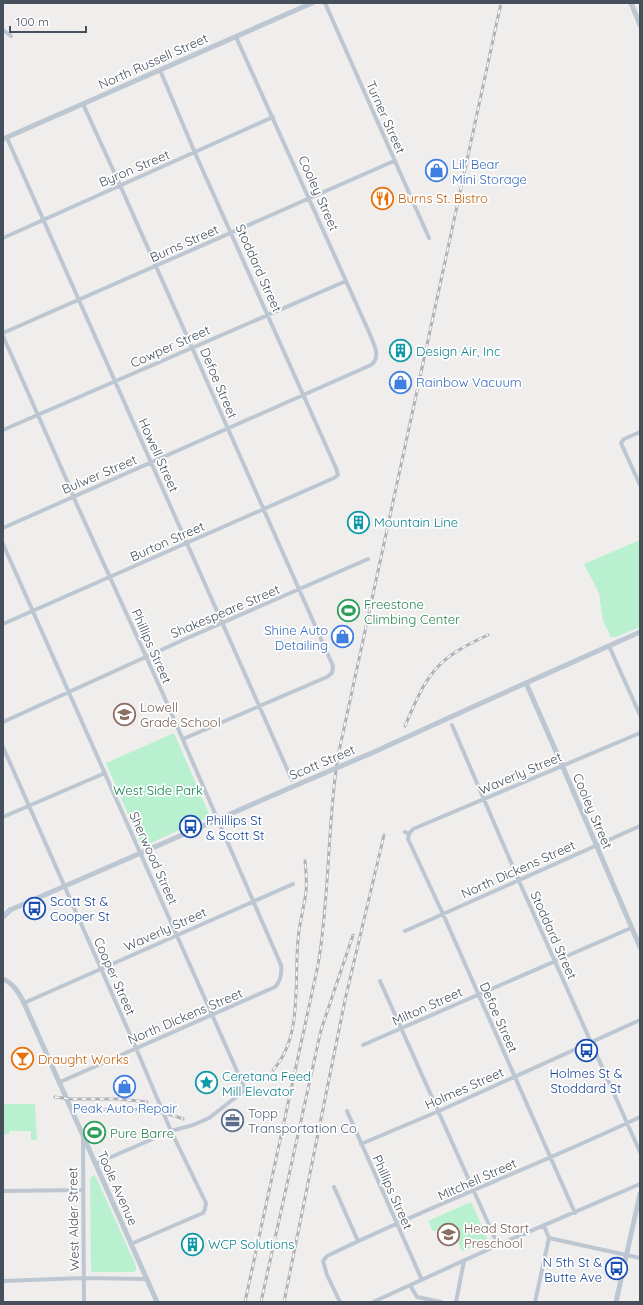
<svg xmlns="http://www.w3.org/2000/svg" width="643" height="1305" viewBox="0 0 643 1305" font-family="Quicksand,sans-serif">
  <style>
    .green { fill: #b9f1d0 }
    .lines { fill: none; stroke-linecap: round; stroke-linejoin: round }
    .minor { stroke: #bdc7d1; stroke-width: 4 }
    .tertiary { stroke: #bdc7d1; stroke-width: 5 }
    .secondary { stroke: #bfcad8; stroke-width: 5.5 }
    .rail-casing { stroke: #afb2b8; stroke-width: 3 }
    .rail { stroke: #fff; stroke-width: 1.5; stroke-dasharray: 4.5; stroke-linecap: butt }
    .tertiary-bridge { stroke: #bdc7d1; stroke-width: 5 }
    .labels { text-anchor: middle; stroke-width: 3.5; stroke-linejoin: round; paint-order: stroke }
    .street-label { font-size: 13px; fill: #45505c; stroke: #fff }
    .shop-label { font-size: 13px; fill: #366cbe; stroke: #fff; text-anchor: start }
    .food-label { font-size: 13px; fill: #c56008; stroke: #fff; text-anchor: start }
    .culture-label { font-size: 13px; fill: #0d838f; stroke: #fff; text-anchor: start }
    .leisure-label { font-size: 13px; fill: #27864d; stroke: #fff; text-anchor: start }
    .education-label { font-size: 13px; fill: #785e54; stroke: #fff; text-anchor: start }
    .park-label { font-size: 13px; fill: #12814d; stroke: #fff }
    .transit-label { font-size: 13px; fill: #164399; stroke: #fff; text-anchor: start }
    .service-label { font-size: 13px; fill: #4e5e75; stroke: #fff; text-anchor: start }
  </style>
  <rect width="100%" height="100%" fill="#f0eded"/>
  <path class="green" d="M640 540V627L616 637H611L603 621 599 593 584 564Z
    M174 733 210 816 142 847 106 763Z
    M3 1104H35L37 1140H31V1131H9V1134H3Z
    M93 1175 96 1177 136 1266V1270L134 1272H92L91 1271 90 1179Z
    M471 1202 488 1240 462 1251 456 1238 451 1240 446 1228 441 1231H433L428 1221Z"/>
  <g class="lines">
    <path class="minor" d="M325 3 429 238
      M3 30 11 36
      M83 104 120 185 333 666 332 673 327 677 183 739
      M7 138 292 780
      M3 238 273 117
      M3 333 394 161
      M3 336 68 483 73 496 163 694 281 965C282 974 281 981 275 987L60 1082
      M3 430 346 281
      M640 432 624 439 621 443 640 485
      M3 528 371 365C382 356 373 343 369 332L236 37
      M3 544 245 1089 244 1091 209 1118 193 1125 171 1131 95 1164
      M3 624 334 478 338 475 336 468 195 153 160 70
      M609 646 640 715
      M3 722 183 640 368 559
      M452 725 519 881 640 1152
      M3 747 136 1048 171 1131 206 1203 205 1209 203 1213 131 1244
      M3 817 105 773
      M405 832 409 834 408 839 443 914 575 1213
      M409 834 413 829 640 733
      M405 931 640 826
      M380 981 498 1245
      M24 1003 293 884
      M363 1045 631 928
      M347 1111 422 1280
      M83 1136 84 1302
      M361 1144 439 1111 640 1020
      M334 1187 358 1241
      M3 1191 83 1190
      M549 1238 640 1258
      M3 1281 83 1278 147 1279
      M410 1285 417 1297 441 1302
      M340 1302 327 1275 323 1261 327 1256C429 1206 537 1166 640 1117
      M373 1302 498 1245 640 1184
      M456 1302 464 1261
      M535 1302 549 1238 544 1226"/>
    <path class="tertiary" d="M631 3 640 25
      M3 139 312 3
      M526 683 562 765 640 947
      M488 700 640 632
      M10 910 292 787
      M3 979C14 984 19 993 24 1003L157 1302
      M616 1302 640 1194"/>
    <path class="secondary" d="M3 917 10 910"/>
    <defs>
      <path id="rail" d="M405 726C427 674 435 659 488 635
        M273 1070C303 1037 294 982 298 940 299 924 304 908 306 892 307 882 306 871 305 861
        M55 1097 71 1099H120L147 1102
        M83 1110C117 1109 151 1106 183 1119
        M245 1302 318 965C330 896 327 825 338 756L501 3
        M261 1302 321 1030 353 935
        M284 1302 345 1000 384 835"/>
    </defs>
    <use href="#rail" class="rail-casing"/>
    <use href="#rail" class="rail"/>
    <path class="tertiary-bridge" d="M292 787 374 752 488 700"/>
  </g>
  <defs>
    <symbol id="shop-ring" viewBox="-11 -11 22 22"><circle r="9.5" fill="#fff" stroke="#3f7fe0" stroke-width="1.5"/><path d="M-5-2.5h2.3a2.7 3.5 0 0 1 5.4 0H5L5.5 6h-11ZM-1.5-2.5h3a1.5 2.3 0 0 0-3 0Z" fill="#3f7fe0"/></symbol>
    <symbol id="restaurant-ring" viewBox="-11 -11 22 22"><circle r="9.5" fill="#fff" stroke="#e8710a" stroke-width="1.5"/><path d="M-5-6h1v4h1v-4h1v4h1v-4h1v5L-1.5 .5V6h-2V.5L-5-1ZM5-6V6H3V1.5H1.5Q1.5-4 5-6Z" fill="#e8710a"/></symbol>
    <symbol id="building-ring" viewBox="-11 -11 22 22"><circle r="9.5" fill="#fff" stroke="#0f9aa8" stroke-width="1.5"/><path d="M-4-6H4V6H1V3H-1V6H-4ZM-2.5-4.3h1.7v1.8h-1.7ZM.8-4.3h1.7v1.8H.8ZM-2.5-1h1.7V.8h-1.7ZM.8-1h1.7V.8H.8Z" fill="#0f9aa8"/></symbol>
    <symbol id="stadium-ring" viewBox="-11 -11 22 22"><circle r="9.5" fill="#fff" stroke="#2e9e5b" stroke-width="1.5"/><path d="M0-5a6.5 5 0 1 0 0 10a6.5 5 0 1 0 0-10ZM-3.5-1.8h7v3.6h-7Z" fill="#2e9e5b"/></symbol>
    <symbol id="school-ring" viewBox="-11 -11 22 22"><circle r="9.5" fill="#fff" stroke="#8d6e63" stroke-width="1.5"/><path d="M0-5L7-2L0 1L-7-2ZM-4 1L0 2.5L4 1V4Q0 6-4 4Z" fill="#8d6e63"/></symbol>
    <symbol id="bus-ring" viewBox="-11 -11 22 22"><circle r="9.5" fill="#fff" stroke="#1a4fb4" stroke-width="1.5"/><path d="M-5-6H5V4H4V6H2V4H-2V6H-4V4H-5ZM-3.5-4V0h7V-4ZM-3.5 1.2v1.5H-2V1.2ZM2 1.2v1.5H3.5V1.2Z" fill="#1a4fb4"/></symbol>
    <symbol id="bar-ring" viewBox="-11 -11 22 22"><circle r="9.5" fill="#fff" stroke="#e8710a" stroke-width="1.5"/><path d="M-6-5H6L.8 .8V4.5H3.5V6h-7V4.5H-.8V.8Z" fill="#e8710a"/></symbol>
    <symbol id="sight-ring" viewBox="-11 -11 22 22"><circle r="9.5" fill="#fff" stroke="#0f9aa8" stroke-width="1.5"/><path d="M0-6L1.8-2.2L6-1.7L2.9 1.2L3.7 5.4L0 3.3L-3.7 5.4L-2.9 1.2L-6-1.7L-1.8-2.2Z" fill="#0f9aa8"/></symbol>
    <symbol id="office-ring" viewBox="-11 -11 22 22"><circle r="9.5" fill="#fff" stroke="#5c6f8a" stroke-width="1.5"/><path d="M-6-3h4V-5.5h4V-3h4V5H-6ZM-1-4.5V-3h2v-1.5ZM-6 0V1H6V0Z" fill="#5c6f8a"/></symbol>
  </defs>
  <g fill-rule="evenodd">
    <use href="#shop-ring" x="424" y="158" width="25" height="25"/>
    <use href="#restaurant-ring" x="370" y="186" width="25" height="25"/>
    <use href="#building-ring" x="388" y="338" width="25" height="25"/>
    <use href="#shop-ring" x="388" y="370" width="25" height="25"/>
    <use href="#building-ring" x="346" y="510" width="25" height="25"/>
    <use href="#stadium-ring" x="336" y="598" width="25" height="25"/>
    <use href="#shop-ring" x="330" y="624" width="25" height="25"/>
    <use href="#school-ring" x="112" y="702" width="25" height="25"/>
    <use href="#bus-ring" x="178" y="814" width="25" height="25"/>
    <use href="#bus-ring" x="22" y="896" width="25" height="25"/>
    <use href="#bus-ring" x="574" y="1038" width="25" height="25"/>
    <use href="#bar-ring" x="10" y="1046" width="25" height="25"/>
    <use href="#sight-ring" x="194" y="1070" width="25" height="25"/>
    <use href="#shop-ring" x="112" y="1074" width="25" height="25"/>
    <use href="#office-ring" x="220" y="1108" width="25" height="25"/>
    <use href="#stadium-ring" x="82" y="1120" width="25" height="25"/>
    <use href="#school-ring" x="436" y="1222" width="25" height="25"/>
    <use href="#building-ring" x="180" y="1232" width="25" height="25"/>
    <use href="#bus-ring" x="604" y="1256" width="25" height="25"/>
  </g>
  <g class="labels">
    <g class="street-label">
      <text transform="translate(153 61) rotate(-24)" y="5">North Russell Street</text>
      <text transform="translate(386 117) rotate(66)" y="5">Turner Street</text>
      <text transform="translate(134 168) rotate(-23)" y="5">Byron Street</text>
      <text transform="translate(319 193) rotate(66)" y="5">Cooley Street</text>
      <text transform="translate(184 243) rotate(-24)" y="5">Burns Street</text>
      <text transform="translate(259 268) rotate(66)" y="5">Stoddard Street</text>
      <text transform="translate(170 346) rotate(-24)" y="5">Cowper Street</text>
      <text transform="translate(219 383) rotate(67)" y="5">Defoe Street</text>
      <text transform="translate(159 455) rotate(66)" y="5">Howell Street</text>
      <text transform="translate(99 474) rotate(-23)" y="5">Bulwer Street</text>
      <text transform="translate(167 541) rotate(-24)" y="5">Burton Street</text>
      <text transform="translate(225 611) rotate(-23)" y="5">Shakespeare Street</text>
      <text transform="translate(152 646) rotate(66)" y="5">Phillips Street</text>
      <text transform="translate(322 762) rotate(-23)" y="5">Scott Street</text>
      <text transform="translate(520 773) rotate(-23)" y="5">Waverly Street</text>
      <text transform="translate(593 811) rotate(67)" y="5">Cooley Street</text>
      <text transform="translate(154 858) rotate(66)" y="5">Sherwood Street</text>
      <text transform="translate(518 869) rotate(-24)" y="5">North Dickens Street</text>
      <text transform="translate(165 929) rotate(-24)" y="5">Waverly Street</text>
      <text transform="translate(554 935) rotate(66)" y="5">Stoddard Street</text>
      <text transform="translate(115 976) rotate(66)" y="5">Cooper Street</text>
      <text transform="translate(427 1006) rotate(-24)" y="5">Milton Street</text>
      <text transform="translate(185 1016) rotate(-23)" y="5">North Dickens Street</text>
      <text transform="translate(499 1017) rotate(66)" y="5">Defoe Street</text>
      <text transform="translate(464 1088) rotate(-24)" y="5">Holmes Street</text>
      <text transform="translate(477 1179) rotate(-24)" y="5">Mitchell Street</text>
      <text transform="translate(118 1188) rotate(66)" y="5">Toole Avenue</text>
      <text transform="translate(393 1192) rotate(66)" y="5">Phillips Street</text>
      <text transform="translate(73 1219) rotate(-91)" y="5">West Alder Street</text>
    </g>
    <g class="shop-label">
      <text x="452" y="169">Lil' Bear<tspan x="452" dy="15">Mini Storage</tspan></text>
      <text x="416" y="387">Rainbow Vacuum</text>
      <text x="328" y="635" text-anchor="end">Shine Auto<tspan x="328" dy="15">Detailing</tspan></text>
      <text x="125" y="1113" text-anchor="middle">Peak Auto Repair</text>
    </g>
    <g class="food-label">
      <text x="398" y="203">Burns St. Bistro</text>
      <text x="38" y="1064">Draught Works</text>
    </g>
    <g class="culture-label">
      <text x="416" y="356">Design Air, Inc</text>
      <text x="374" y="527">Mountain Line</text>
      <text x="222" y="1081">Ceretana Feed<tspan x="222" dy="15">Mill Elevator</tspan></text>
      <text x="208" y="1249">WCP Solutions</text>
    </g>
    <g class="leisure-label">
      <text x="364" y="609">Freestone<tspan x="364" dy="15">Climbing Center</tspan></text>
      <text x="110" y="1138">Pure Barre</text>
    </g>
    <g class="education-label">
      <text x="140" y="712">Lowell<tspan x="140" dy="15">Grade School</tspan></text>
      <text x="464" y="1233">Head Start<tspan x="464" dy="15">Preschool</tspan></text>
    </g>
    <g class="park-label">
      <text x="158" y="795">West Side Park</text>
    </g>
    <g class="transit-label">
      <text x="206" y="825">Phillips St<tspan x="206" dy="15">&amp; Scott St</tspan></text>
      <text x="50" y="906">Scott St &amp;<tspan x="50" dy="15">Cooper St</tspan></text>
      <text x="586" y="1078" text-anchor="middle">Holmes St &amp;<tspan x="586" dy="15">Stoddard St</tspan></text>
      <text x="602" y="1267" text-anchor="end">N 5th St &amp;<tspan x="602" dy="15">Butte Ave</tspan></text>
    </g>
    <g class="service-label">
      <text x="248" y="1118">Topp<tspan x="248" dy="15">Transportation Co</tspan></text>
    </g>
  </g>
  <rect width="643" height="1305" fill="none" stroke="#45505c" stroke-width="8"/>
  <path d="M10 26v6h76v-6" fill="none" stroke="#45505c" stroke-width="2"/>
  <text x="16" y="26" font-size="12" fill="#45505c" stroke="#ffffff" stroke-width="3" paint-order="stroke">100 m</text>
</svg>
